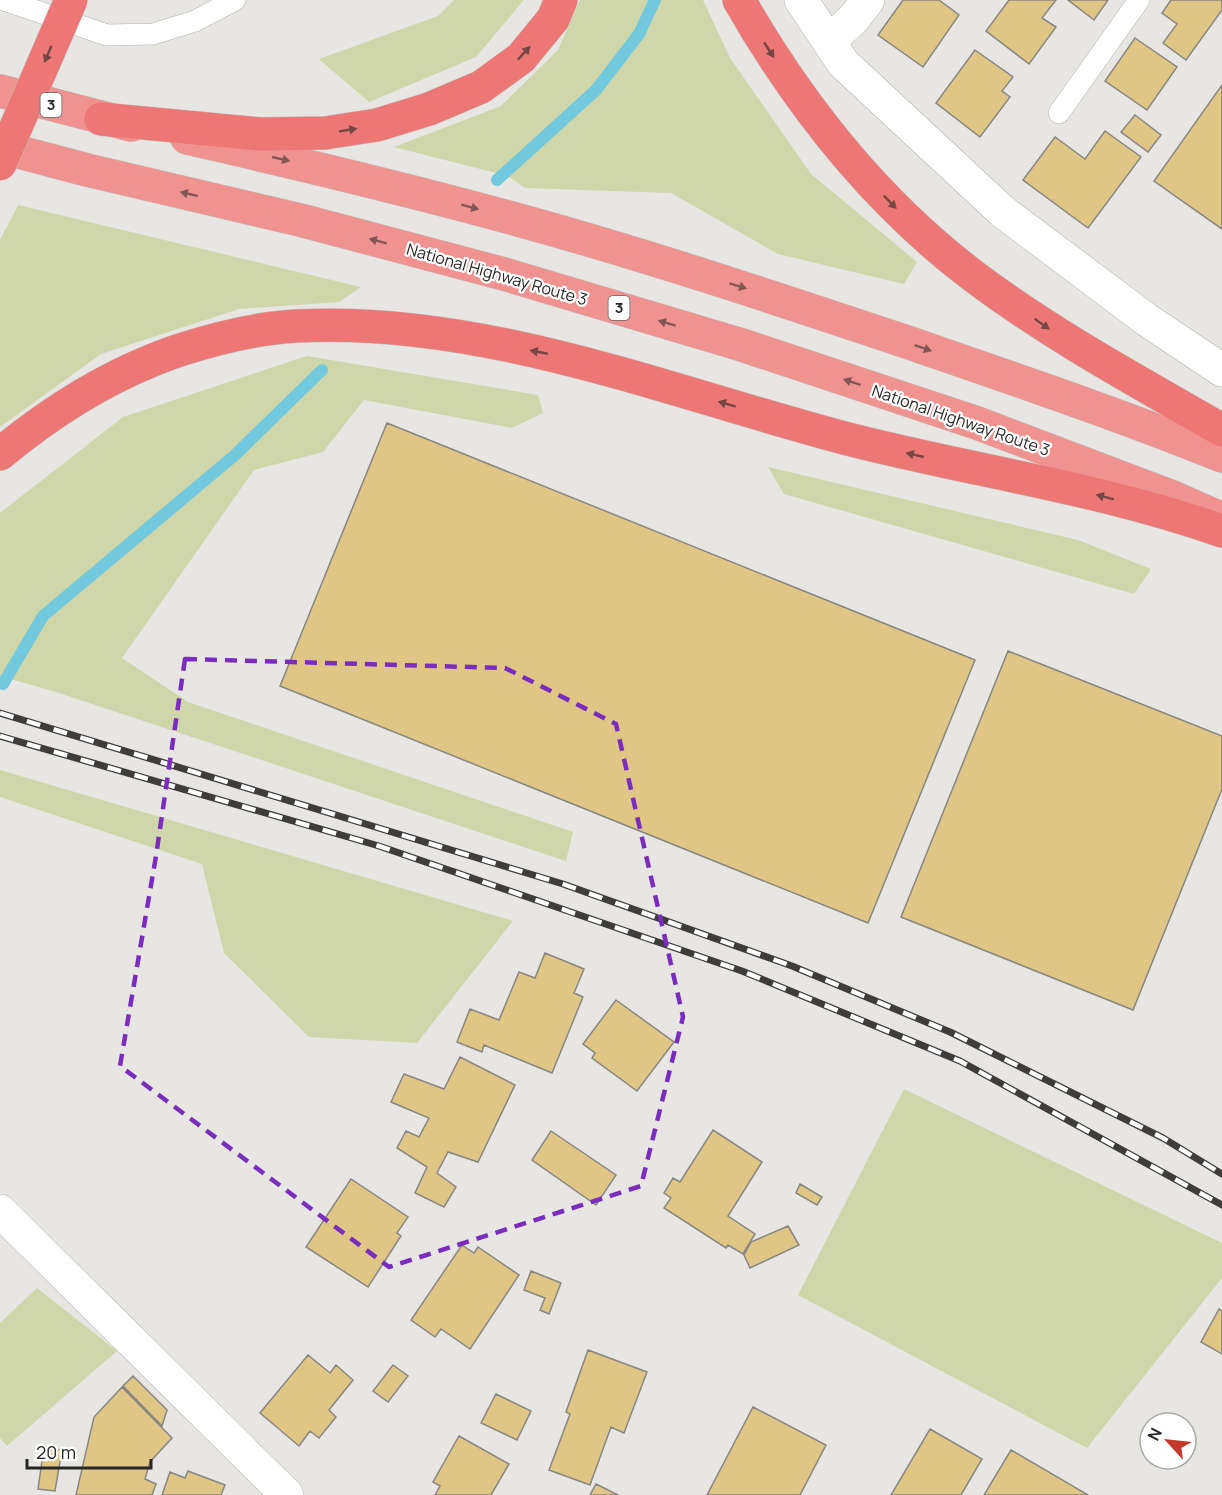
<svg xmlns="http://www.w3.org/2000/svg" width="1222" height="1495" viewBox="0 0 1222 1495" font-family="Manrope,sans-serif">
  <style>
    .green { fill: #cfd6a9 }
    .lines { fill: none; stroke-linecap: round; stroke-linejoin: round }
    .stream { stroke: #72c8dd; stroke-width: 12 }
    .building { fill: #e0c685; stroke: #878683; stroke-width: 1.5 }
    .service-casing { stroke: #b1b0ad; stroke-width: 22 }
    .minor-casing { stroke: #b1b0ad; stroke-width: 34 }
    .trunk-casing { stroke: #c3c2c2; stroke-width: 34 }
    .motorway-casing { stroke: #c3c2c2; stroke-width: 34 }
    .service { stroke: #fff; stroke-width: 21 }
    .minor { stroke: #fff; stroke-width: 33 }
    .trunk { stroke: #f09290; stroke-width: 33 }
    .motorway { stroke: #ec7775; stroke-width: 33 }
    .rail-casing { stroke: #3e3d3c; stroke-width: 7 }
    .rail { stroke: #fff; stroke-width: 4.5; stroke-dasharray: 14; stroke-linecap: butt }
    .motorway-bridge-casing { stroke: #c3c2c2; stroke-width: 34; stroke-linecap: butt }
    .motorway-bridge { stroke: #ec7775; stroke-width: 33 }
    .oneway { fill: #764645 }
    .oneway2 { fill: #815755 }
    .marked { fill: none; stroke: #7b2cbf; stroke-width: 4.5; stroke-dasharray: 12 8; stroke-linejoin: round }
    .labels { text-anchor: middle; stroke-width: 4.5; stroke-linejoin: round; paint-order: stroke }
    .shield { fill: #fff; stroke: #686766; stroke-width: 1.5 }
    .shield-label { font-size: 15px; font-weight: bold; fill: #272625 }
    .street-label { font-size: 16px; fill: #272625; stroke: #fff }
  </style>
  <rect width="100%" height="100%" fill="#e7e6e3"/>
  <path class="green" d="M454 0H524L476 57 369 102 319 59 438 16Z
    M580 0H703L730 58 811 174 917 262 904 284 778 254 671 193 525 188 508 176 394 147 501 106 558 50Z
    M18 205 361 287 339 302 239 309 101 354 0 427V240Z
    M307 356 538 395 543 413 512 428 364 400 323 452 254 470 122 658 188 702 573 832 566 861 56 692 0 676V513L123 417Z
    M768 467 1078 540 1151 569 1134 594 784 494Z
    M0 770 513 921 417 1043 309 1037 224 953 202 864 0 797Z
    M904 1089 1222 1243V1278L1087 1448 798 1295Z
    M37 1288 117 1351 7 1446 0 1438V1323Z"/>
  <g class="lines">
    <path class="stream" d="M497 180 596 90 639 34 655 0
      M3 684 43 616 235 455 322 370"/>
  </g>
  <path class="building" d="M903 0H939L959 15 923 67 878 35Z
    M1009 0H1056L1042 18 1056 27 1029 64 986 31Z
    M1068 0H1108L1094 20Z
    M1171 0H1222V10L1186 60 1163 43 1177 24 1162 13Z
    M1135 38 1177 67 1147 110 1105 81Z
    M975 50 1013 77 1002 91 1010 97 980 137 936 103Z
    M1222 85V229L1154 181Z
    M1135 115 1161 135 1148 152 1121 132Z
    M1105 131 1141 157 1088 228 1023 180 1055 137 1085 159Z
    M387 423 975 660 868 923 280 686Z
    M1008 651 1222 736V789L1133 1010 901 917Z
    M545 953 584 969 574 993 583 997 552 1073 484 1045 482 1052 457 1042 470 1009 499 1020 519 972 535 978Z
    M616 1000 674 1042 637 1091 592 1058 595 1053 583 1044Z
    M460 1057 515 1085 478 1162 448 1152 437 1173 456 1187 444 1207 415 1193 427 1167 397 1148 406 1131 419 1137 429 1118 391 1102 404 1074 444 1089Z
    M713 1130 762 1162 728 1216 755 1234 743 1254 728 1245 726 1248 664 1208 671 1198 664 1193 673 1178 680 1182Z
    M551 1131 616 1175 596 1205 532 1160Z
    M351 1179 408 1217 397 1233 401 1236 368 1287 306 1247Z
    M800 1184 822 1197 817 1205 796 1193Z
    M788 1226 799 1245 750 1268 744 1255 751 1242Z
    M462 1245 474 1253 478 1247 519 1275 470 1349 441 1329 435 1337 411 1320Z
    M531 1271 561 1283 549 1314 540 1310 545 1298 524 1290Z
    M1219 1309 1222 1311V1354L1201 1342Z
    M588 1350 647 1372 624 1433 611 1427 590 1485 549 1470 570 1414 566 1412Z
    M308 1355 330 1373 336 1365 353 1380 329 1410 336 1417 319 1438 310 1431 299 1446 260 1413Z
    M393 1365 408 1376 388 1402 373 1391Z
    M133 1376 167 1410 162 1426 123 1386Z
    M122 1387 172 1438 150 1462 145 1479 156 1484 152 1495H76L94 1417Z
    M496 1394 531 1411 517 1440 481 1423Z
    M753 1407 826 1445 800 1495H707Z
    M930 1429 982 1459 961 1495H891Z
    M459 1436 509 1464 491 1495H435L440 1486 433 1482Z
    M44 1447 62 1450 55 1491 38 1489Z
    M1011 1450 1088 1495H984Z
    M188 1471 225 1485 221 1495H162L170 1472 185 1478Z
    M596 1484 618 1495H590Z"/>
  <g class="lines">
    <defs>
      <path id="service" d="M4 0 107 35 153 34 195 21 235 0
        M1059 113 1139 0"/>
      <path id="minor" d="M801 0 843 63 1002 211 1147 320 1222 370
        M829 42 854 18 868 0
        M0 1211 287 1495"/>
      <path id="trunk" d="M0 91 131 125
        M187 138C297 163 406 189 515 219 646 255 775 298 904 341 1011 378 1118 414 1222 456
        M0 147 87 170 300 220 504 274 742 345 977 423 1175 498 1218 517"/>
      <path id="motorway" d="M739 0C799 105 875 201 972 275 1050 334 1137 381 1222 430
        M101 119 260 134 325 133 377 125 429 109 481 87 521 58 553 19 561 0
        M0 454C47 415 96 383 153 360 163 356 173 352 183 349 218 338 259 328 296 326 484 316 669 392 848 439 972 471 1101 488 1222 531"/>
    </defs>
    <use href="#service" class="service-casing"/>
    <use href="#minor" class="minor-casing"/>
    <use href="#trunk" class="trunk-casing"/>
    <use href="#motorway" class="motorway-casing"/>
    <use href="#service" class="service"/>
    <use href="#minor" class="minor"/>
    <use href="#trunk" class="trunk"/>
    <use href="#motorway" class="motorway"/>
    <defs>
      <path id="rail" d="M0 713 563 884 792 966 950 1032 1163 1138 1222 1174
        M0 736 379 846 742 971 960 1061 1222 1205"/>
    </defs>
    <use href="#rail" class="rail-casing"/>
    <use href="#rail" class="rail"/>
    <defs>
      <path id="motorway-bridge" d="M0 164 71 0"/>
    </defs>
    <use href="#motorway-bridge" class="motorway-bridge-casing"/>
    <use href="#motorway-bridge" class="motorway-bridge"/>
  </g>
  <defs><path id="oneway-solid" d="M-6-.8H1V-3.2L6.5 0L1 3.2V.8H-6Z" transform="scale(1.5)"/></defs>
  <g class="oneway">
    <use href="#oneway-solid" transform="translate(769 50) rotate(57)"/>
    <use href="#oneway-solid" transform="translate(524 53) rotate(-47)"/>
    <use href="#oneway-solid" transform="translate(48 54) rotate(113)"/>
    <use href="#oneway-solid" transform="translate(348 130) rotate(-9)"/>
    <use href="#oneway-solid" transform="translate(890 202) rotate(46)"/>
    <use href="#oneway-solid" transform="translate(1042 324) rotate(35)"/>
    <use href="#oneway-solid" transform="translate(539 352) rotate(-169)"/>
    <use href="#oneway-solid" transform="translate(727 404) rotate(-164)"/>
    <use href="#oneway-solid" transform="translate(915 455) rotate(-167)"/>
    <use href="#oneway-solid" transform="translate(1105 497) rotate(-165)"/>
  </g>
  <g class="oneway2">
    <use href="#oneway-solid" transform="translate(281 159) rotate(13)"/>
    <use href="#oneway-solid" transform="translate(189 194) rotate(-167)"/>
    <use href="#oneway-solid" transform="translate(470 207) rotate(15)"/>
    <use href="#oneway-solid" transform="translate(378 241) rotate(-165)"/>
    <use href="#oneway-solid" transform="translate(738 286) rotate(17)"/>
    <use href="#oneway-solid" transform="translate(667 323) rotate(-163)"/>
    <use href="#oneway-solid" transform="translate(923 348) rotate(19)"/>
    <use href="#oneway-solid" transform="translate(852 382) rotate(-162)"/>
  </g>
  <path class="marked" d="M185 659 505 668 616 724 683 1017 641 1186 389 1267 120 1066 156 856Z"/>
  <g class="labels">
    <g class="shield">
      <rect x="40.5" y="93" width="21" height="24" rx="4.5"/>
      <rect x="608.5" y="296" width="21" height="24" rx="4.5"/>
    </g>
    <g class="shield-label">
      <text x="51" y="110">3</text>
      <text x="619" y="313">3</text>
    </g>
    <g class="street-label">
      <text transform="translate(497 274) rotate(16)" y="6">National Highway Route 3</text>
      <text transform="translate(961 420) rotate(19)" y="6">National Highway Route 3</text>
    </g>
  </g>
  <g transform="translate(1168 1441) rotate(297)"><circle r="28" fill="#ffffff" stroke="#a9a8a8" stroke-width="1.5"/>
  <path d="M0-4.5L10 22L0 15L-10 22Z" fill="#c5382c"/>
  <text y="-9" font-size="16" font-weight="bold" text-anchor="middle" fill="#272625">N</text>
  </g>
  <path d="M27 1459v9h124v-9" fill="none" stroke="#272625" stroke-width="3"/>
  <text x="36" y="1459" font-size="18" fill="#272625" stroke="#ffffff" stroke-width="4.5" paint-order="stroke">20 m</text>
</svg>
